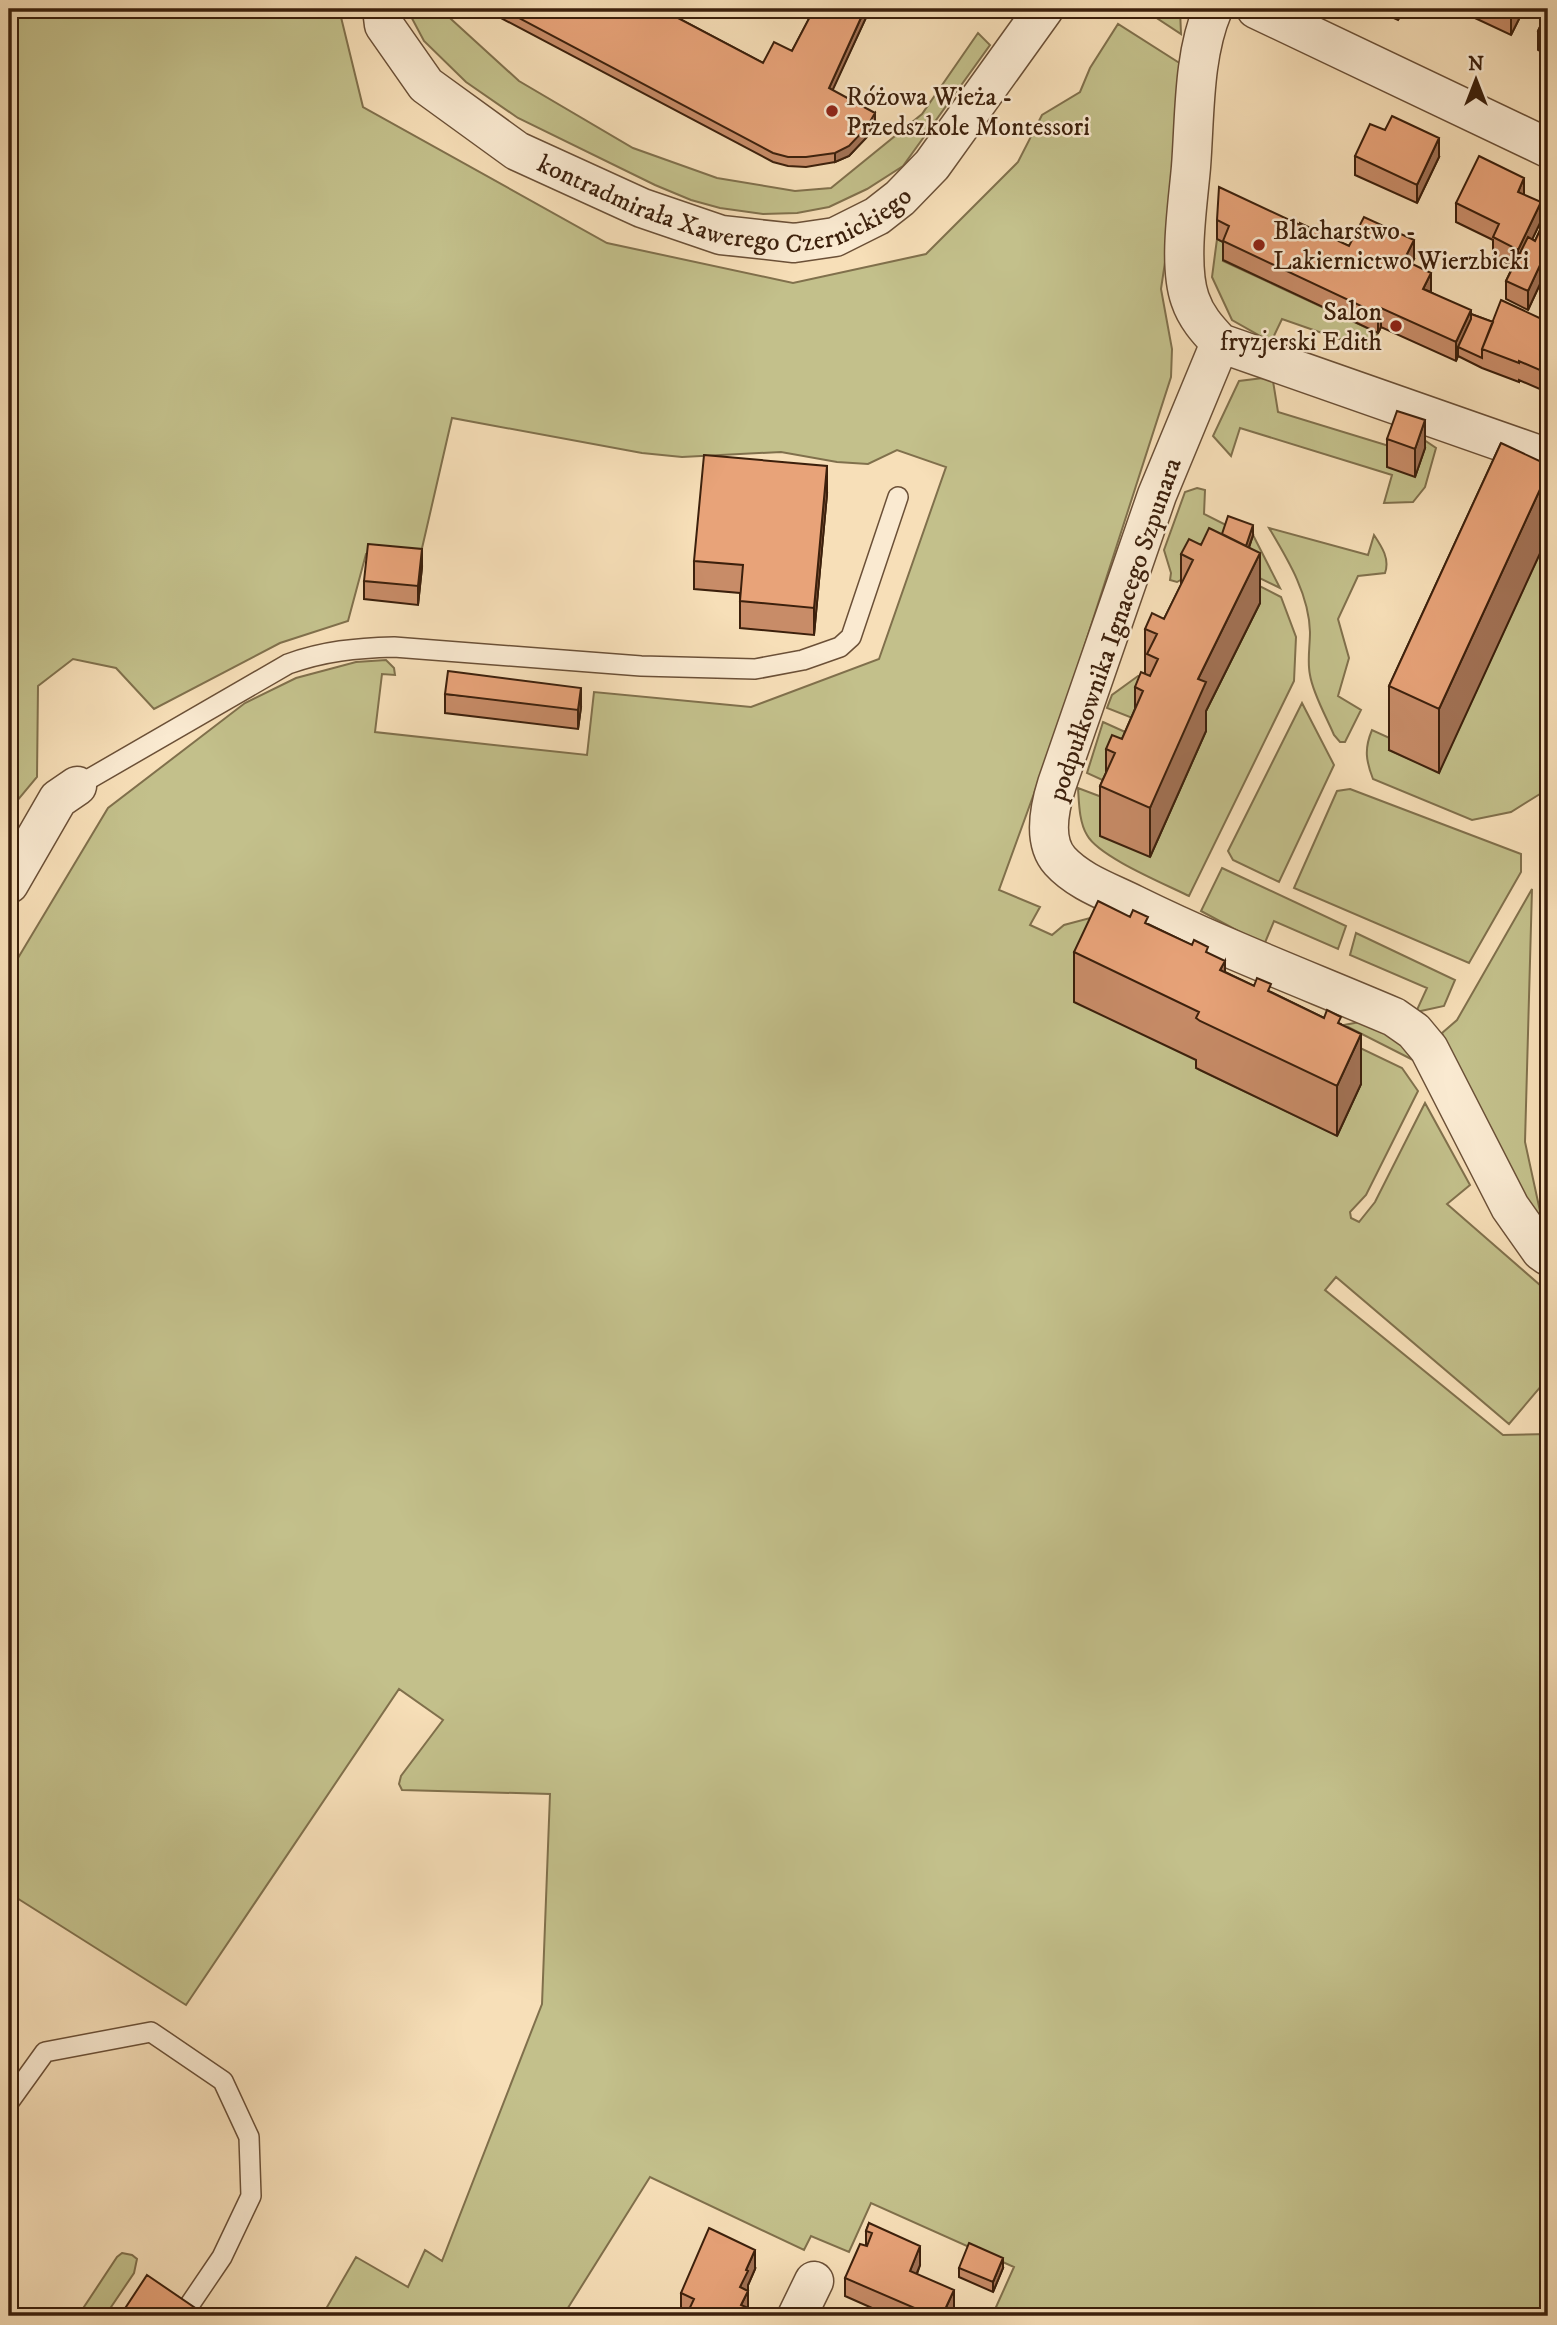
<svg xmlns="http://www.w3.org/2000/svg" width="1557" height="2325" viewBox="0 0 1557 2325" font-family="'IM FELL DW Pica',serif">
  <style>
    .green { fill: #c3c08b; stroke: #80704c; stroke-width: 2 }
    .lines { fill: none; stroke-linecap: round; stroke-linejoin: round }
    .service-casing { stroke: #6b5037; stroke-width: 22 }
    .minor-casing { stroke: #6b5037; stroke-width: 41 }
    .tertiary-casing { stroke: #6b5037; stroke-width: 41 }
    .service { stroke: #faead1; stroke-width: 19 }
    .minor { stroke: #faead1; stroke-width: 38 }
    .tertiary { stroke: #faead1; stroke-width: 38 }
    .wall { fill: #c88c68; stroke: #3c200c; stroke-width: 2 }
    .shaded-wall { fill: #a27255; stroke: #3c200c; stroke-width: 2 }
    .building { fill: #e8a379; stroke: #3c200c; stroke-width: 2 }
    .poi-dot { fill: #8f2418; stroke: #faead1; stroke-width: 2.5 }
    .labels { text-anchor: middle; stroke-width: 5; stroke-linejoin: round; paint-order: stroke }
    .poi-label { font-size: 26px; fill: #3c200c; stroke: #faead1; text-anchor: start }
    .street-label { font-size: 26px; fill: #3c200c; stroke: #faead1 }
  </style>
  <rect width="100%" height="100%" fill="#f7dfb8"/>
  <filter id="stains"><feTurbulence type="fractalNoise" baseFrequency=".00286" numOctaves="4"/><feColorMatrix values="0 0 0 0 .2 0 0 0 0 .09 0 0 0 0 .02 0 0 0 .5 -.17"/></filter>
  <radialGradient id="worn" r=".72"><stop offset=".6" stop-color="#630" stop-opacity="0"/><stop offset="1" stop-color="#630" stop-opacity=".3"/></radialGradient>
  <path class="green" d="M9 9H339L363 107 607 243 793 283 926 254 1018 162 1042 115 1080 92 1090 68 1118 24 1181 64 1177 182 1161 289 1172 349 1171 377 1060 722 999 890 1040 907 1030 925 1052 935 1064 925 1090 918 1112 928 1199 1061 1196 1068 1336 1135 1361 1084 1352 1044 1402 1068 1418 1091 1366 1195 1350 1212 1351 1218 1359 1222 1375 1202 1425 1103 1470 1185 1447 1204 1548 1292V1378L1509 1424 1336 1277 1325 1290 1503 1435 1548 1434V2316H992L1014 2267 871 2203 849 2252 811 2236 804 2250 650 2177 566 2311 577 2316H328L323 2314 356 2257 408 2287 425 2250 442 2261 542 2004 550 1794 402 1790 399 1784 401 1776 443 1720 399 1689 186 2005 9 1893V973L108 808 245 703 296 678 356 662 386 660 394 668 395 675 382 674 375 732 587 755 594 692 751 707 879 659 946 467 897 450 868 464 837 462 781 452 682 457 642 453 452 418 420 557 366 554 348 621 280 643 154 709 116 668 73 659 38 686 37 777 12 807 9 803Z
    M407 9H440L519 81 633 148 717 178 795 191 831 188 922 114 978 33 990 45 903 166 867 189 829 207 797 213 763 214 720 208 691 200 655 185 518 118 466 82 424 41Z
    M1143 9H1180L1181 34Z
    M1217 239 1229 245 1223 261 1378 333 1368 349 1282 319 1271 342 1232 320 1212 277Z
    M1263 378 1273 381 1278 412 1389 446 1396 421 1436 448 1425 487 1413 502 1384 503 1392 475 1240 428 1231 456 1213 436 1239 381Z
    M1197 488 1205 490 1204 514 1228 526 1216 560 1177 582 1170 580 1171 573 1164 550 1185 492Z
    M1269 528 1368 555 1374 535C1382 547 1390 559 1385 573L1358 576 1338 619 1349 658 1338 696 1361 710 1345 742H1340L1334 735C1327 718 1313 694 1310 675 1307 661 1310 647 1310 632 1309 594 1288 560 1269 528Z
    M1253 535 1280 588 1241 569Z
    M1548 536V789L1511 812 1472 820 1373 779C1366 761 1364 749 1372 730L1394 740 1389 750 1439 772Z
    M1226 569 1281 597 1296 637 1294 681 1189 896C1165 884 1099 857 1087 835 1079 822 1079 802 1078 788L1115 802 1198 728Z
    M1138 676 1145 678 1150 725 1107 708 1112 695Z
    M1302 703 1334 765 1279 882 1233 860 1228 851Z
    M1103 722 1143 740 1122 789 1087 773Z
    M1350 789 1521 854V872L1469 963 1294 888 1337 791Z
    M1222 868 1346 926 1338 949 1274 921 1264 945 1201 911Z
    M1532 889 1525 1142 1545 1234 1471 1104 1442 1033 1457 1020Z
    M1356 933 1455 980 1444 1006 1416 1012 1427 988 1350 955Z
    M1548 938V1173L1543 1150Z
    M1365 1021 1390 1033 1419 1063 1344 1025Z
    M122 2253 132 2255 137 2259 134 2273 105 2316H78L117 2257Z"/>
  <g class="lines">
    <defs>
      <path id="service" d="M77 786 288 664C324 651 356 648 394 647L641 666 755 669 803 660 840 647 851 637 898 497
        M9 2102 45 2052 151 2032 223 2081 249 2137 251 2196 222 2257 182 2316"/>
      <path id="minor" d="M1213 9C1193 56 1195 115 1191 167 1188 203 1178 265 1190 299 1196 317 1207 329 1220 343L1548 458
        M1256 9 1548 148
        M1220 343 1157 495 1057 784C1050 806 1042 841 1060 861 1079 882 1109 892 1133 904 1218 946 1307 980 1394 1017L1414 1031 1429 1049 1510 1207 1541 1251 1548 1256
        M9 884 58 799 77 786
        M797 2316 814 2281"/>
      <g id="tertiary">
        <path id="s1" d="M382 9 384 25 426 85 517 151 642 208 721 235 794 243 835 237 877 216 900 198 932 165 1044 9"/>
      </g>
    </defs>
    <use href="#service" class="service-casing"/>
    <use href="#minor" class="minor-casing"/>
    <use href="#tertiary" class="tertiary-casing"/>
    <use href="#service" class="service"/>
    <use href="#minor" class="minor"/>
    <use href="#tertiary" class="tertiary"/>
  </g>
  <path class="wall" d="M484 9H661L763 63 792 51 811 15 799 9H870L832 90 875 123 867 137 849 156 835 162 806 167 788 166 773 162Z
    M1374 9H1404L1398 20Z
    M1460 9H1524L1511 35 1460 11Z
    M1548 10V75L1544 73V53L1538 50V31Z
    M1355 156 1439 157 1417 203 1355 175Z
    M1524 195 1541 221 1532 239 1535 241 1548 213V270L1547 269 1528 310 1506 299V281L1513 266 1493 256V240L1456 222V203Z
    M1217 220 1300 225 1349 246 1414 259 1411 264 1430 292 1471 314 1493 322H1548V390L1543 388 1542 390 1519 380V382L1482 368 1458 356 1456 361 1381 327 1378 333 1223 260V242L1217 239Z
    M1387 439 1425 448 1415 477 1387 467Z
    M1501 443 1439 773 1389 750V686Z
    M827 494 814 635 740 628V593L694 589V561Z
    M1222 534 1253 535 1249 548 1260 603 1206 711V731L1150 857 1100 836V786L1106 773V749L1122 739 1135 709V687L1145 674V629L1164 619 1181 585V554Z
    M422 567 418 605 364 599V581Z
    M445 694 581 707 578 729 445 713Z
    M1148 924 1208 953 1225 972 1254 986 1271 992 1324 1018 1341 1024 1361 1084 1337 1136 1200 1070 1196 1068V1060L1074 1002V952Z
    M869 2223 920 2265 917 2274 954 2309 951 2316H890L845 2296V2278L866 2246V2231Z
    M959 2268H1003L993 2292 959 2277Z
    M755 2269 748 2285 747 2291 748 2308 753 2316 686 2315 681 2312V2293Z"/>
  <path class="shaded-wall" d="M865 9H870L829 98V88Z
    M1398 9H1404L1398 20Z
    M1515 9H1524L1511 35V16Z
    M875 113V123L867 137 849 156 835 162V153Z
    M1439 138V157L1417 203V185Z
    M1524 178V197L1518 192Z
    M1541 202V221L1518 269V250Z
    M1414 240V259L1404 279V260Z
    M1547 250V269L1528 310V291Z
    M1431 273V292L1423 289Z
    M1381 308V327L1378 333V314Z
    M1471 310V329L1458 347V356L1456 361V342Z
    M1543 369V388L1542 390V371Z
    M1425 420V448L1415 477V449Z
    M827 466V494L814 635V608Z
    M1548 472V536L1439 773V709Z
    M1253 525V535L1241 569V559Z
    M422 549V567L418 605V586Z
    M1260 553V603L1206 711V731L1150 857V808L1198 679Z
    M581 688V707L578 729V710Z
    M1225 961V1010L1220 970Z
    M1361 1034V1084L1337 1136V1086Z
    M920 2246V2265L910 2290V2271Z
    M755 2250V2269L748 2285V2290L740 2306V2287L746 2270Z
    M1003 2258V2268L993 2292V2282Z
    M954 2290V2309L951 2316H942Z
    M748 2291V2310L741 2305Z"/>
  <path class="building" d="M502 9H661L763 63 774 42 792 51 814 9H865L829 88 875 113 867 127 849 146 835 153 806 157H788L773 153Z
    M1495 9H1515L1511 16Z
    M1548 10V36L1538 31Z
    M1548 45V56L1544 54Z
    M1392 116 1439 138 1417 185 1355 156 1370 124 1385 130Z
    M1479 156 1524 178 1518 192 1541 202 1518 250 1493 237 1499 224 1456 203Z
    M1219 187 1300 225V223L1349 246 1364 217 1414 240 1404 260 1431 273 1423 289 1471 310 1456 342 1381 308 1378 314 1223 241 1229 226 1217 220Z
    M1548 213V251L1547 250 1528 291 1506 281 1528 237 1535 241Z
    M1501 300 1548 322V371L1543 369 1542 371 1519 361V363L1482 349Z
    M1471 314 1493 322 1482 349V358L1458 347 1471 319Z
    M1397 411 1425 420 1415 449 1387 439Z
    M1501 443 1548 465V472L1439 709 1389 686Z
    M704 455 827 466 814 608 740 601 743 565 694 561Z
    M1228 516 1253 525 1246 546 1222 534Z
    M1209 528 1260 553 1198 679 1206 682 1150 808 1100 786 1115 753 1106 749 1112 735 1122 739 1143 691 1135 687 1141 672 1150 676 1158 659 1147 654 1157 634 1145 629 1152 613 1164 619 1193 560 1181 554 1189 539 1201 545Z
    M368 544 422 549 418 586 364 581Z
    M448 671 581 688 578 710 445 694Z
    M1098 901 1130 917 1133 910 1148 917 1145 923 1192 945 1194 940 1208 947 1206 952 1225 961 1220 970 1254 986 1257 978 1271 984 1268 991 1324 1018 1327 1010 1341 1017 1338 1023 1361 1034 1337 1086 1200 1021 1196 1018 1199 1012 1074 952Z
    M869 2223 920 2246 910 2271 954 2290 942 2316H933L845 2278 860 2244 867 2246 872 2233 866 2231Z
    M709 2228 755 2250 746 2270 748 2271 740 2287 748 2291 741 2305 753 2310 750 2316H686L694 2299 681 2293Z
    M969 2243 1003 2258 993 2282 959 2268Z
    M147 2275 207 2316H120Z"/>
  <g class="poi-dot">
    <circle cx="832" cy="111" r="7"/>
    <circle cx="1259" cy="245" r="7"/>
    <circle cx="1396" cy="326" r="7"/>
  </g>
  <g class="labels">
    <g class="poi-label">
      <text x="846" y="105">Różowa Wieża -<tspan x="846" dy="30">Przedszkole Montessori</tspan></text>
      <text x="1273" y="239">Blacharstwo -<tspan x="1273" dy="30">Lakiernictwo Wierzbicki</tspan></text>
      <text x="1382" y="320" text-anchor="end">Salon<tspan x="1382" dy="30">fryzjerski Edith</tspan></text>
    </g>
    <g class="street-label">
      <text dy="9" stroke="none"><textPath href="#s1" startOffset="425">kontradmirała Xawerego Czernickiego</textPath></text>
      <text transform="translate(1114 629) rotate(-71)" y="9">podpułkownika Ignacego Szpunara</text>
    </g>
  </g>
  <rect width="1557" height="2325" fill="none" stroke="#f7dfb8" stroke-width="35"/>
  <rect x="10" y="10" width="1536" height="2304" fill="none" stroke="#3c200c" stroke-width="3.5"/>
  <rect x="18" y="18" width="1522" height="2290" fill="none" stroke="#3c200c" stroke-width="2"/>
  <g transform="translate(1476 80)" stroke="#faead1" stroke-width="5" paint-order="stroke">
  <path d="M0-5L12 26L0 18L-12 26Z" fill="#3c200c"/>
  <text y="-10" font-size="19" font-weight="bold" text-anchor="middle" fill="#3c200c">N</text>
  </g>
  <rect width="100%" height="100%" filter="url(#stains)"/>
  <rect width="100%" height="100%" fill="url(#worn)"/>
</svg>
